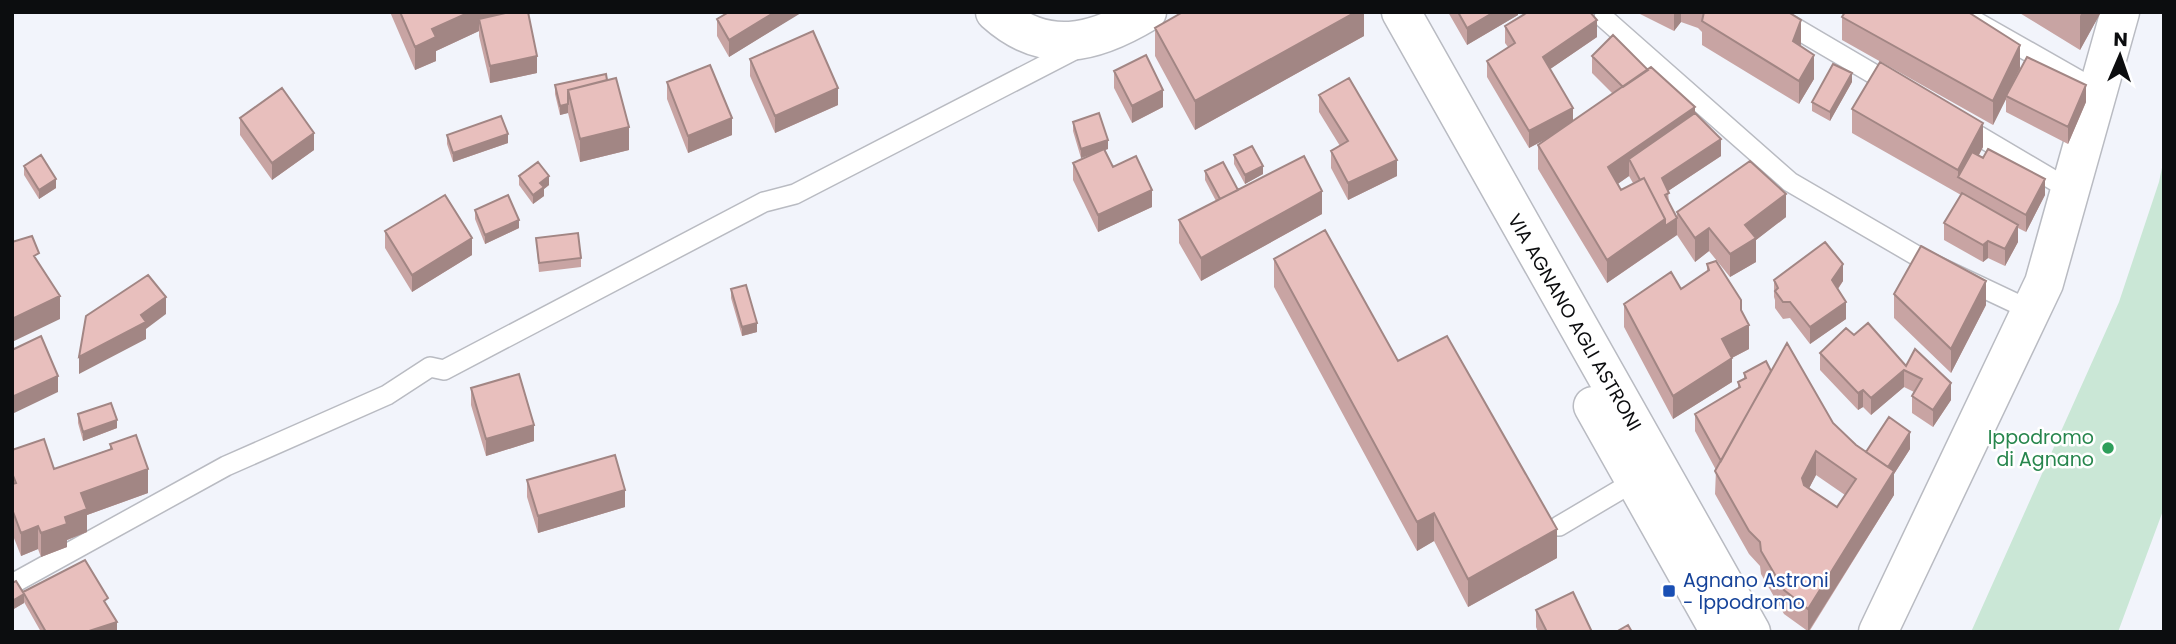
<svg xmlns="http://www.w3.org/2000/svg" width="2176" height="644" viewBox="0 0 2176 644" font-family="Poppins,sans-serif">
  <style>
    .green { fill: #cae7d6 }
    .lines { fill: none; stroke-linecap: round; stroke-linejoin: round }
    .lane-casing { stroke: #b9bbc2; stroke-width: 22 }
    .street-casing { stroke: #b9bbc2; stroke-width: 41 }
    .secondary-casing { stroke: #b9bbc2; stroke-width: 41 }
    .lane { stroke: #fff; stroke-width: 19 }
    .street { stroke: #fff; stroke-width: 38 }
    .secondary { stroke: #fff; stroke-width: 38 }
    .wall { fill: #c8a4a3; fill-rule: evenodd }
    .shaded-wall { fill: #a28684 }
    .building { fill: #e8bfbd; stroke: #a28684; stroke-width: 2; fill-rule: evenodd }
    .leisure-dot { fill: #2e9e5b; stroke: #fff; stroke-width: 2.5 }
    .transit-dot { fill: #1a4fb4; stroke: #fff; stroke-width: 2.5 }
    .labels { text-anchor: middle; stroke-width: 5; stroke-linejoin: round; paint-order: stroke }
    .street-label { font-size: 19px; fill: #0c0d0f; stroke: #fff }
    .leisure-label { font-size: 19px; fill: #27864d; stroke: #fff; text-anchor: end }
    .transit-label { font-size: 19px; fill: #164399; stroke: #fff; text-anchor: start }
  </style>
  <rect width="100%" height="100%" fill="#f2f4fb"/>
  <path class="green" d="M2164 158V508L2118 632H1971L2119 302 2159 182Z"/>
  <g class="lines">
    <defs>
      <path id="lane" d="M1768 12 1894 86
        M1959 12 2098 91
        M1604 18 1790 182 1924 260 2032 311
        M1962 126 2072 191
        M1559 526 1635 481
        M12 584 226 466 387 395 430 367 444 370 764 202 795 194 1080 47"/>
      <path id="street" d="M995 12C1045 57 1094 44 1147 12
        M1878 632 2044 283 2120 12"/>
      <path id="secondary" d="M1401 12 1751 632
        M1593 406 1720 632"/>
    </defs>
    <use href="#lane" class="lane-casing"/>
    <use href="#street" class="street-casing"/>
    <use href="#secondary" class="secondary-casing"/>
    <use href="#lane" class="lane"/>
    <use href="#street" class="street"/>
    <use href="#secondary" class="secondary"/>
  </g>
  <path class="wall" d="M390 12H528L537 73 490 83 479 36V31L436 51V61L415 70Z
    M801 12 729 57 717 36V19Z
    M1364 12V36L1195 130 1155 56V28Z
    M1448 12H1518V15L1467 45Z
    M1636 12H1788L1801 44 1800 46 1814 79 1799 104 1702 45V32L1698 28 1681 22 1674 31Z
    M2018 12H2101L2080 50Z
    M1842 17 2020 68 2086 102 2068 144 2006 112V99L1993 125 1842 40Z
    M1505 26 1597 37 1550 69 1573 122 1613 94 1592 73V56L1648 70 1695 113 1721 156 1668 191 1669 203 1677 235 1607 283 1538 169V145L1551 136 1529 148 1487 77V61L1508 47 1505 43ZM1629 176 1633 183 1621 190 1617 184Z
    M750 59 838 105 775 133 750 76Z
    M1114 71 1163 107 1132 123 1114 88Z
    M606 74 629 150 580 162 568 113 560 115 555 94V85Z
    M667 82 732 135 688 153 667 99Z
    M1852 82 1830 121 1812 111V102Z
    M1319 95 1397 176 1348 200 1331 168V151L1340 146 1319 112Z
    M1852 109 1983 147 1979 155 2045 195 2026 232 2018 228V242L2005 266 1988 258 1983 262 1944 240V223L1961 195 1852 133Z
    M240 118 314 150 272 180 240 135Z
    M1073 122 1108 149 1105 150 1113 167 1152 207 1098 232 1073 180V163L1094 153 1081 158 1073 131Z
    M447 135 508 143 453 162 447 144Z
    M1234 155 1263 174 1245 184 1234 164Z
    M24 166 56 188 39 199 24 175Z
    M1205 171 1238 190 1322 214 1201 281 1179 243V220L1216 201 1205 180Z
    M519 176 549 185 544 189V196L533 204 519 185Z
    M475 210 519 228 485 244 475 219Z
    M1677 212 1786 217 1756 240V262L1730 277 1709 251 1695 262 1677 235Z
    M385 231 472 255 412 292 385 248Z
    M536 238 581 258V267L539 272Z
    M1274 259 1398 361 1557 558 1468 607 1434 541 1417 551 1274 287Z
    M1707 264 1741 310 1749 349 1732 358V382L1673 419 1624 327V304L1681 289 1707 272Z
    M1774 280 1843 281 1838 289 1846 319 1810 344 1790 318 1783 319 1775 308V300L1774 297Z
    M731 289 757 332 742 336 731 298Z
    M1894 294 1986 305 1951 373 1894 318Z
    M1854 335 1906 366 1951 400 1933 427 1912 413V396L1914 392 1904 387 1871 415 1863 407 1858 410 1820 370V353Z
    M1771 371 1833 423 1856 445 1866 452 1910 449 1894 474V495L1809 632 1784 614 1761 574 1760 566 1749 554 1715 494 1716 470 1695 431V414L1738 389V382L1744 379V373ZM1816 475 1845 495 1837 507 1809 488Z
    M471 388 534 441 486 456 471 405Z
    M78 414 117 428 83 441 78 423Z
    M110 444 148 493 87 515V532L67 540V547L41 557 38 549 21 556 12 533V450L54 469 110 449Z
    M527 480 625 507 538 533 527 497Z
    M12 583 23 593 108 607 117 631 41 632 24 602V603L12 610Z
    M1536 610 1592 632H1538L1536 627Z"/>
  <path class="shaded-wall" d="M470 12H520L479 19V31L436 51V61L415 70V47L432 29Z
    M775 12H801V13L729 57V40Z
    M1356 12H1364V36L1195 130V101Z
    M1494 12H1518V15L1467 45V28Z
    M1674 12H1681V22L1674 31Z
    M2082 12H2101L2080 50V16Z
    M1597 20V37L1543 74V57Z
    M1801 20V44L1793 64V41Z
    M2020 45V68L2006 96V99L1993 125V101Z
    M1814 55V79L1799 104V81Z
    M537 56V73L490 83V66Z
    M1852 73V82L1830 121V112Z
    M2086 85V102L2068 144V127Z
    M838 88V105L775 133V116Z
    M1163 90V107L1132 123V106Z
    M568 104V113L560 115V106Z
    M1695 107V130L1629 159V176L1608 191V167Z
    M1573 108V125L1529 148V131Z
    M732 118V135L688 153V136Z
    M1983 123V147L1965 181 1958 177V193V170Z
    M629 127V150L580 162V139Z
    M314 133V150L272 180V163Z
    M508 134V143L453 162V153Z
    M1721 139V156L1662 195V178Z
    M1108 140V149L1081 158V149Z
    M1397 160V176L1348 200V183Z
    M1263 166V174L1245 184V175Z
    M549 176V185L544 189V196L533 204V195L540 183Z
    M56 179V188L39 199V190Z
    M2045 179V195L2026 232V215Z
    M1152 190V207L1098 232V215Z
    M1322 191V214L1201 281V258Z
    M1786 194V217L1756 240V262L1730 277V254L1745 225Z
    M1677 218V235L1665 243V226Z
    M1665 219V243L1607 283V260Z
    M519 220V228L485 244V235Z
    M2018 225V242L2005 266V249Z
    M1709 228V251L1695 262V238Z
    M472 238V255L412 292V275Z
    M1988 241V258L1983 262V245Z
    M1843 264V281L1832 297V280Z
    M1986 281V305L1951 373V349Z
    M60 296V319L12 342V319Z
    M166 297V314L146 329V339L79 374V357L141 315Z
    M1846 302V319L1810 344V327Z
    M757 323V332L742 336V327Z
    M1749 325V349L1722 363V339Z
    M1732 358V382L1673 419V396Z
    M1904 370V387L1871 415V398Z
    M58 376V392L12 414V397Z
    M1951 383V400L1933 427V410Z
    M1863 390V407L1858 410V393Z
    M117 420V428L83 441V432Z
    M534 425V441L486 456V439Z
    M1910 432V449L1894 474V495L1808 632V609L1885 472Z
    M1816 451V475L1802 502V478Z
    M148 469V493L87 515V532L67 540V547L41 557V533L65 517 81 493Z
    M625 490V507L538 533V516Z
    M1434 513V541L1417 551V522Z
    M38 526V549L21 556V533Z
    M1557 529V558L1468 607V579Z
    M24 594V603L12 610V601Z
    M117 622V631L115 632H86Z"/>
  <path class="building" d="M400 12H470L432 29 436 37 415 47Z
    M510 12H528L537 56 490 66 479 19Z
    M729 12H775L729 40 717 19Z
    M1183 12H1356L1195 101 1155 28Z
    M1458 12H1494L1467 28Z
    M1528 12H1590L1597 20 1543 57 1573 108 1529 131 1487 61 1515 43 1505 26Z
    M1704 12H1788L1801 20 1793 41 1814 55 1799 81 1702 21Z
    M1845 12H1968L2020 45 1993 101 1842 17Z
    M813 31 838 88 775 116 750 59Z
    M1613 35 1648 70 1623 87 1592 56Z
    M1146 55 1163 90 1132 106 1114 71Z
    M2027 57 2086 85 2068 127 2006 96Z
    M1880 62 1983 123 1958 170 1852 109Z
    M1833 64 1852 73 1830 112 1812 102Z
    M710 65 732 118 688 136 667 82Z
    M1651 67 1695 107 1608 167 1621 190 1644 178 1665 219 1607 260 1538 145Z
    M606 74 607 80 568 90V104L560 106 555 85Z
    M616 78 629 127 580 139 568 90Z
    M1349 78 1397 160 1348 183 1331 151 1348 141 1319 95Z
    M282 88 314 133 272 163 240 118Z
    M1099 113 1108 140 1081 149 1073 122Z
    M1695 113 1721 139 1662 178 1669 193 1665 195 1677 218 1665 226V219L1644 178 1640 180 1629 159Z
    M501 116 508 134 453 153 447 135Z
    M1252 146 1263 166 1245 175 1234 155Z
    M1104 149 1113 167 1136 156 1152 190 1098 215 1073 163Z
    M1988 149 2045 179 2026 215 1958 177 1972 152 1983 158Z
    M41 155 56 179 39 190 24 166Z
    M1304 156 1322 191 1201 258 1179 220Z
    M1750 161 1786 194 1745 225 1756 238 1730 254 1709 228 1695 238 1677 212Z
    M538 162 549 176 540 183 544 187 533 195 519 176Z
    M1223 162 1238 190 1220 199 1205 171Z
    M1962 193 2018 225 2005 249 1988 241 1983 245 1944 223Z
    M445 195 472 238 412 275 385 231Z
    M508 195 519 220 485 235 475 210Z
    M1325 230 1398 361 1447 336 1557 529 1468 579 1434 513 1417 522 1274 259Z
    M578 233 581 258 539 263 536 238Z
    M32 236 39 253 34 256 60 296 12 319V242Z
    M1825 242 1843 264 1832 280 1846 302 1810 327 1790 302H1783L1775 291 1778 288 1774 280Z
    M1921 246 1986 281 1951 349 1894 294Z
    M1716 261 1741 300V310L1749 325 1722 339 1732 358 1673 396 1624 304 1671 272 1681 289 1709 270 1707 264Z
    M148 275 166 297 141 315 146 322 79 357 86 316Z
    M746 285 757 323 742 327 731 289Z
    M1868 323 1906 366 1915 349 1951 383 1933 410 1912 396 1922 379 1904 370 1871 398 1863 390 1858 393 1820 353 1846 328 1854 335Z
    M41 336 58 376 12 397V350Z
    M1787 343 1833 423 1856 445 1894 471 1808 609 1784 590 1761 551 1760 542 1749 531 1715 471ZM1816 451 1856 479 1837 507 1804 485 1802 478Z
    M1766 361 1771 371 1721 461 1695 414 1740 387 1738 382 1746 378 1744 373Z
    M519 374 534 425 486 439 471 388Z
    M111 403 117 420 83 432 78 414Z
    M1889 417 1910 432 1888 467 1866 452Z
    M136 435 148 469 81 493 87 509 65 517 67 524 41 533 38 526 21 533 12 509V484L16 483 12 473V450L44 439 54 469 112 449 110 444Z
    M615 455 625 490 538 516 527 480Z
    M85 560 108 598 104 601 117 622 86 632H46L23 592Z
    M16 581 24 594 12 601V583Z
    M1573 592 1592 632H1547L1536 610Z
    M1628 625 1632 632H1616Z"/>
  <circle class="leisure-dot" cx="2108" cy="448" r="7"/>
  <rect class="transit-dot" x="1662" y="584" width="14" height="14" rx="3.5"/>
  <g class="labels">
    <g class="street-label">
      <text transform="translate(1575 322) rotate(60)" y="7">VIA AGNANO AGLI ASTRONI</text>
    </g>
    <g class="leisure-label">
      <text x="2094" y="444">Ippodromo<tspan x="2094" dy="22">di Agnano</tspan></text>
    </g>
    <g class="transit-label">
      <text x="1683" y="587">Agnano Astroni<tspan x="1683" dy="22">- Ippodromo</tspan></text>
    </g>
  </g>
  <rect width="2176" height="644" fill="none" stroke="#0c0d0f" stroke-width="28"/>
  <g transform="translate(2120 56) rotate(2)" stroke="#ffffff" stroke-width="5" paint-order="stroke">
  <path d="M0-5L12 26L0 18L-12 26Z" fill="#0c0d0f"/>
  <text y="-10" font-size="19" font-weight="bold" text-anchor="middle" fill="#0c0d0f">N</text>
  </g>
</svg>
